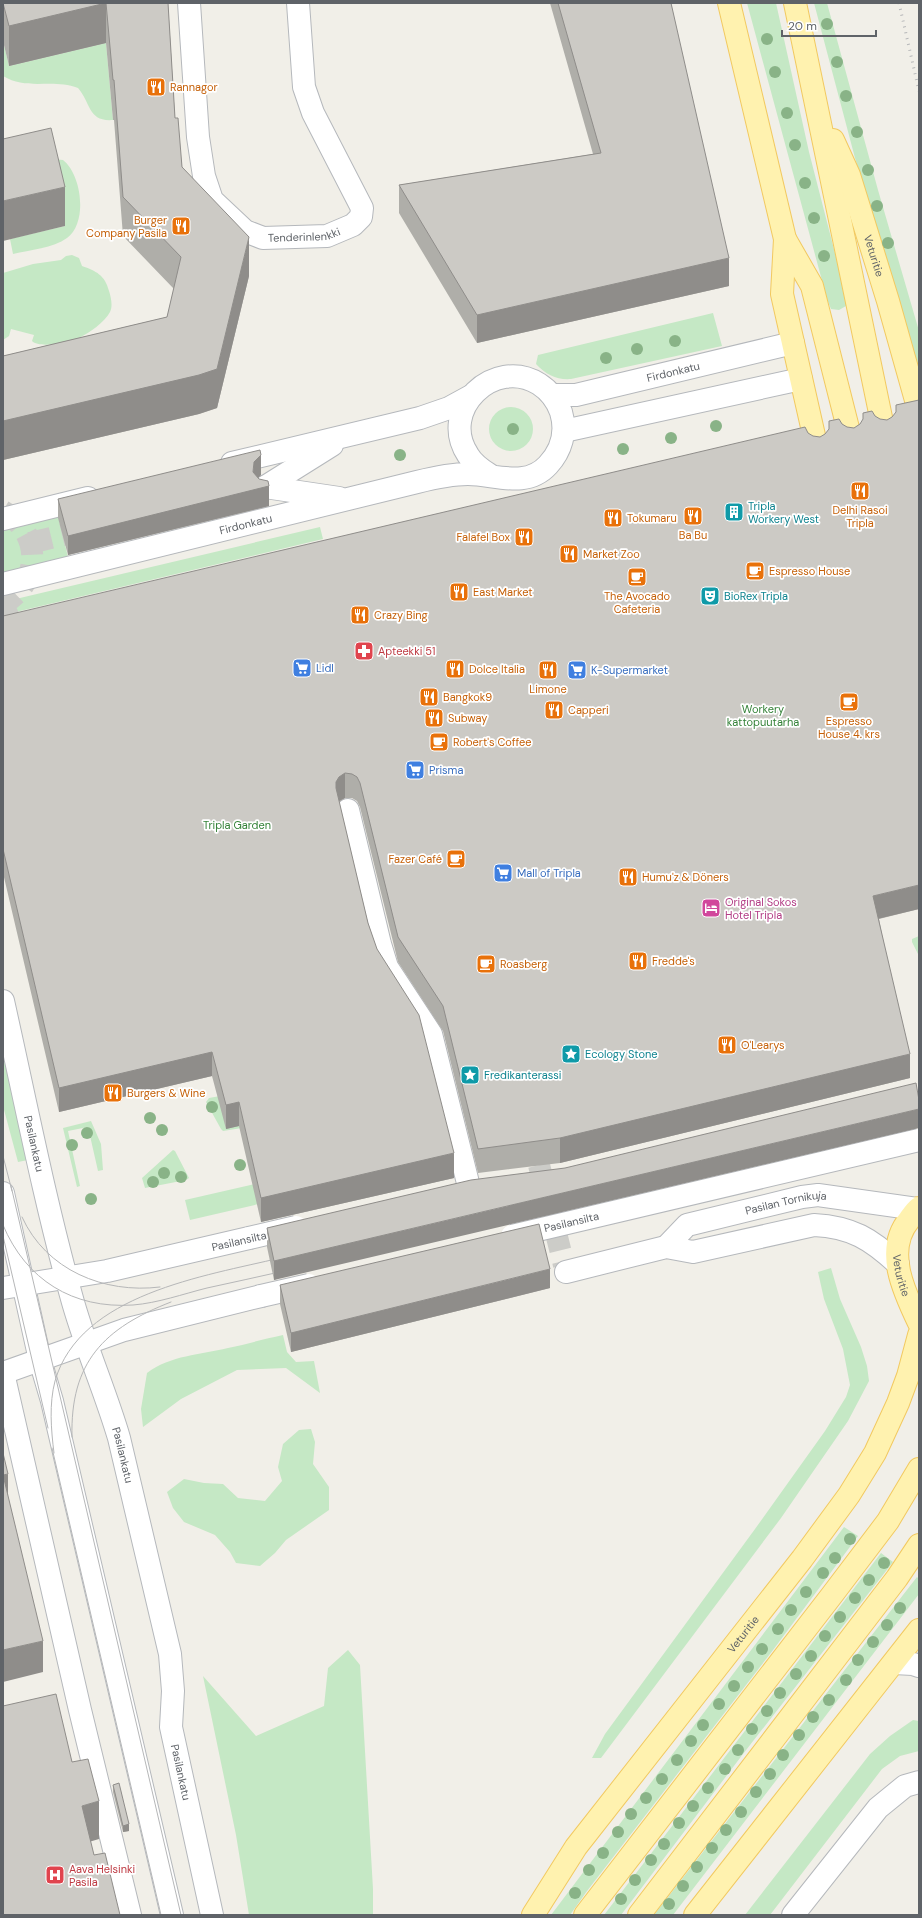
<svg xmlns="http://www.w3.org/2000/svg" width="922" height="1918" viewBox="0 0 922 1918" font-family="'DM Sans',sans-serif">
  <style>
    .green { fill: #c5e8c5 }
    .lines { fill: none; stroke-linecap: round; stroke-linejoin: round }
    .minor-tunnel { stroke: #ccccc8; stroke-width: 22; stroke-dasharray: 22 11; stroke-linecap: butt }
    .minor-casing { stroke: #b5b8bc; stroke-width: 24 }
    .major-casing { stroke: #f2c960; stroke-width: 24 }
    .minor { stroke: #fff; stroke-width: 22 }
    .major { stroke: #fff2af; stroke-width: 22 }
    .tram { stroke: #b6b7b8; stroke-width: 1 }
    .rail { stroke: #b6b7b8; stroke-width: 3; stroke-dasharray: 1 5; stroke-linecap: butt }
    .minor-bridge-casing { stroke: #b5b8bc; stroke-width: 24; stroke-linecap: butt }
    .minor-bridge { stroke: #fff; stroke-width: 22 }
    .tree { fill: #89b387 }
    .wall { fill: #afaea9 }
    .shaded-wall { fill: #8f8d8a }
    .building { fill: #cccac5; stroke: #8f8d8a }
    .labels { text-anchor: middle; stroke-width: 3.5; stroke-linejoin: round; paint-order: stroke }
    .food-label { font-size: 11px; fill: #c56008; stroke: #fff; text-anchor: start }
    .street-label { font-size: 11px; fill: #5f6368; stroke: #fff }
    .culture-label { font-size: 11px; fill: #0d838f; stroke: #fff; text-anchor: start }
    .health-label { font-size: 11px; fill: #be3a42; stroke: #fff; text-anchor: start }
    .shop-label { font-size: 11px; fill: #366cbe; stroke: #fff; text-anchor: start }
    .park-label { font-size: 11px; fill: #348238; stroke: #fff }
    .hotel-label { font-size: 11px; fill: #b23c85; stroke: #fff; text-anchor: start }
  </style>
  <rect width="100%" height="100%" fill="#f1efe8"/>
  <path class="green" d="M747 3H776L809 152 846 296V306L839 310 831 309 827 299Z
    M814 3H827L878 190 919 331V374L855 158Z
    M3 41 9 66 106 43 113 120C88 122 91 103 78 88 52 78 28 91 3 76Z
    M53 159 63 160C82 175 88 223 67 238 53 248 30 250 13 254L10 239 65 226Z
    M72 255 79 258 82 266C96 271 105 275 109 291 111 297 113 306 110 312 105 322 89 333 79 338 70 342 40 349 32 341L34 335 11 329 9 336 3 340V273L33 264 61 260 66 256Z
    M713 313 722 346 571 379C557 380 546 375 536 364L538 355Z
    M489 429a22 22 0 1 1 44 0a22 22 0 1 1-44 0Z
    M57 512 68 557 3 573V524Z
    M320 527 323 539 3 615V602Z
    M919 936V956L912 942V939Z
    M3 1056 28 1160 18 1162 3 1106Z
    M220 1096 242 1128 223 1131 221 1129 206 1102 209 1098Z
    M91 1121 101 1144 103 1170 98 1171 88 1127 68 1131 80 1186 77 1187 63 1128Z
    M173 1150 175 1151 189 1178 186 1180 145 1188 142 1178Z
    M259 1183 263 1203 190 1220 185 1200Z
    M831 1268 840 1299 861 1347 867 1366 869 1381 848 1421 781 1518 601 1758H592L605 1734 755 1529 825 1431 846 1397 850 1385 843 1349 824 1299 818 1272Z
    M283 1335 287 1352 296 1362 314 1361 320 1393 286 1368 237 1370 181 1399 143 1427 141 1409 147 1373C171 1355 200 1355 228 1348 247 1344 264 1339 283 1335Z
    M311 1429 315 1442 313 1464 329 1487V1510L286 1540 275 1553 260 1566 236 1563 230 1552 215 1535 184 1522 173 1508 167 1492 184 1479 204 1483 223 1484 238 1498 265 1501 282 1481 278 1467 283 1444 299 1430Z
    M844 1527 858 1536 773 1650 587 1891 570 1915H551Z
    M881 1553 893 1562 743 1754 621 1915H604Z
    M917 1577 919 1579V1594L673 1915H654Z
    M348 1650 360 1665 373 1889V1915H249L236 1835 203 1676 256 1736 324 1706 328 1668Z
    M913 1720 919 1721V1751L900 1756 882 1769 770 1915H745L870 1754 890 1736Z"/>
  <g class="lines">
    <path class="minor-tunnel" d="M3 511C42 533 42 581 3 604
      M30 543 92 528
      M4 604C9 624 12 622 31 629
      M539 1165 564 1265"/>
    <defs>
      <g id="minor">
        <path id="s1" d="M189 3 198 137 204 176 212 200 245 231 263 238 327 236 353 225 361 217 362 208 313 113 304 87 298 3"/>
        <path id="s2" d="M552 395H576L793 343"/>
        <path d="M564 431 801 379"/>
        <path d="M232 463 420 418 449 408 471 396"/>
        <path d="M265 487 332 445"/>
        <path d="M265 487 339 498"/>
        <path d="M3 519 88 498"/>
        <path id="s3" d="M3 584 417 482C433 478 451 474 468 474 495 474 526 489 548 465 561 451 567 432 561 412 557 401 550 391 539 384 494 356 438 410 468 455 473 464 482 470 490 475"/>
        <path d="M348 810 380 944 387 967 431 1034 469 1187"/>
        <path id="s4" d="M3 1001C25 1099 44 1198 71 1295 84 1344 105 1390 119 1438L170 1654 173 1691 171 1727 212 1915"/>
        <path d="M3 1193 40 1360 52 1401 172 1915"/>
        <path id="s5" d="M666 1247 687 1225 802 1197 818 1195 917 1209"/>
        <path d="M566 1272 666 1247 693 1252 814 1225C852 1227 871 1239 898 1264"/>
        <path d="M3 1288 107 1271 249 1238"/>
        <path d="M3 1373 80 1710 130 1915"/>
        <path d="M3 1373 124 1330 261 1296"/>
        <path d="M894 1663 913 1664 919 1666"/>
        <path d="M793 1915 878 1808 905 1786 919 1782"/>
      </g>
      <g id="major">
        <path d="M729 3 785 239 782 294 817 449"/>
        <path d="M795 3 884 432"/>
        <path id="s6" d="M833 140 849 175 888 301 919 411"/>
        <path d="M785 239 812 286 851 440"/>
        <path id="s7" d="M919 1208C915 1211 912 1216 909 1220 884 1250 904 1292 919 1323"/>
        <path id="s8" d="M533 1915 576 1847 802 1559 849 1495 875 1453 898 1403 908 1376 919 1335"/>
        <path d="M585 1915 832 1595 888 1521 919 1469"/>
        <path d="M639 1915 897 1578 919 1545"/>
        <path d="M695 1915 919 1630"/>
      </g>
    </defs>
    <use href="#minor" class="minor-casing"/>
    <use href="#major" class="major-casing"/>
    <use href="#minor" class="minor"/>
    <use href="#major" class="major"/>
    <path class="tram" d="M3 1156 12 1191
      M11 1186 181 1915
      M22 1217C46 1270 104 1294 160 1287
      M3 1225C26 1280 73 1309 133 1305 158 1303 183 1294 207 1288 233 1282 259 1277 284 1271
      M3 1236 48 1428
      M72 1437C70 1362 104 1328 171 1302
      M52 1448 161 1915
      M54 1453C51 1429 49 1404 55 1381 80 1294 205 1276 280 1258"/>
    <path class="rail" d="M899 3 919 91"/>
    <defs>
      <g id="minor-bridge">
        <path id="s9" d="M512 1236 919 1140"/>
        <path d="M249 1238 296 1227"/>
        <path d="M261 1296 309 1285"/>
      </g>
    </defs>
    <use href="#minor-bridge" class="minor-bridge-casing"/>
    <use href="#minor-bridge" class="minor-bridge"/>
  </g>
  <g class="tree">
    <circle cx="827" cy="24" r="6"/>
    <circle cx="767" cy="39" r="6"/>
    <circle cx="837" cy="62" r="6"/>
    <circle cx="775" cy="72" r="6"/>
    <circle cx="846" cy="96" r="6"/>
    <circle cx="787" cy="113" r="6"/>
    <circle cx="857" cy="132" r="6"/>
    <circle cx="795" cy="145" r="6"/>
    <circle cx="868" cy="170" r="6"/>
    <circle cx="805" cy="183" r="6"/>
    <circle cx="877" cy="206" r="6"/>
    <circle cx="814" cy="218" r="6"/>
    <circle cx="888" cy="243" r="6"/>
    <circle cx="824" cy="256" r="6"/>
    <circle cx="675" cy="341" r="6"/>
    <circle cx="637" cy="349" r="6"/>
    <circle cx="606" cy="358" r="6"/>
    <circle cx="716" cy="426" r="6"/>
    <circle cx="513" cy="429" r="6"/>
    <circle cx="671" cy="438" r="6"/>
    <circle cx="623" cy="449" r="6"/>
    <circle cx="400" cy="455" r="6"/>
    <circle cx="212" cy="1107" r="6"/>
    <circle cx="150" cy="1118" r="6"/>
    <circle cx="162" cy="1130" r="6"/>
    <circle cx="87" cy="1133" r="6"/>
    <circle cx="72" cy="1145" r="6"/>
    <circle cx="240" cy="1165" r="6"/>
    <circle cx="164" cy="1173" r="6"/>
    <circle cx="181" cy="1177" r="6"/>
    <circle cx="153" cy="1182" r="6"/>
    <circle cx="91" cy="1199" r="6"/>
    <circle cx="850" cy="1539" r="6"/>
    <circle cx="835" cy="1558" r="6"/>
    <circle cx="884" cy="1563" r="6"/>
    <circle cx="823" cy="1573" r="6"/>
    <circle cx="869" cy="1580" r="6"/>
    <circle cx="806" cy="1592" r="6"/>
    <circle cx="855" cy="1598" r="6"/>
    <circle cx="900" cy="1608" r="6"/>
    <circle cx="791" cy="1610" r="6"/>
    <circle cx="840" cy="1617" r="6"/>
    <circle cx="887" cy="1625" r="6"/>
    <circle cx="778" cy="1629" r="6"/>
    <circle cx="825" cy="1636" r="6"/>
    <circle cx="873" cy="1642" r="6"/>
    <circle cx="762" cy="1649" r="6"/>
    <circle cx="811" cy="1656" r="6"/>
    <circle cx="858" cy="1660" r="6"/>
    <circle cx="748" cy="1667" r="6"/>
    <circle cx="796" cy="1674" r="6"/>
    <circle cx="846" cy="1680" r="6"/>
    <circle cx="734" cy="1686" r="6"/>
    <circle cx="780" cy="1693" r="6"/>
    <circle cx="829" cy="1700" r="6"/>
    <circle cx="719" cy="1704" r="6"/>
    <circle cx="767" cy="1711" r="6"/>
    <circle cx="813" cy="1717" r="6"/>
    <circle cx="703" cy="1725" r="6"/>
    <circle cx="752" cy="1729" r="6"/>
    <circle cx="799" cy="1735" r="6"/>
    <circle cx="691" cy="1741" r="6"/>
    <circle cx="738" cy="1750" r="6"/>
    <circle cx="783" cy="1755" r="6"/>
    <circle cx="677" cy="1760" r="6"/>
    <circle cx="725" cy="1769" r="6"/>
    <circle cx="770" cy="1774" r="6"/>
    <circle cx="662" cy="1779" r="6"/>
    <circle cx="708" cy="1788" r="6"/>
    <circle cx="756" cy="1792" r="6"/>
    <circle cx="646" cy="1798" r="6"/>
    <circle cx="693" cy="1806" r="6"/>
    <circle cx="741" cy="1812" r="6"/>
    <circle cx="631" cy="1814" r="6"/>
    <circle cx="679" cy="1823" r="6"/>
    <circle cx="726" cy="1830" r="6"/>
    <circle cx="618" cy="1832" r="6"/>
    <circle cx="664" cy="1844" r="6"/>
    <circle cx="712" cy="1848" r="6"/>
    <circle cx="603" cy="1853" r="6"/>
    <circle cx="651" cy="1860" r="6"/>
    <circle cx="697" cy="1867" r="6"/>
    <circle cx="589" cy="1870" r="6"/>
    <circle cx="635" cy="1880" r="6"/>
    <circle cx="683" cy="1886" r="6"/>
    <circle cx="575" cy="1893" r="6"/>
    <circle cx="621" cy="1899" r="6"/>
    <circle cx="669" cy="1904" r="6"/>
  </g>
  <path class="wall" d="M3 3H168L175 118 182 167 249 276 217 408 199 414 3 460V356L167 317 174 289 123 236 114 120H113L106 43 9 66 3 41Z
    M550 3H671L729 286 477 343 399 213V185L593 154Z
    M261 475 258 478 269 506 68 555 58 518V499Z
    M3 616 919 909 879 919 910 1078 560 1163 478 1173 443 1031 398 962 360 807 357 801 352 798H345L339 802 368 923 454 1178 261 1222 239 1126 226 1129 212 1076 59 1112 3 873Z
    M565 1168 274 1280 267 1247V1228Z
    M280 1285 550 1288 291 1352 280 1304Z
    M113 1785 129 1831 123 1832 113 1792Z"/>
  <path class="shaded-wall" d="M106 3V43L9 66V26Z
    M65 187V226L3 241V201Z
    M249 237V276L217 408 199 414 3 460V421L217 369Z
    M729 258V286L477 343V315Z
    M261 455V475L254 482 269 486V506L68 555V536L253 472 254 462Z
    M345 773V798L339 801 336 807V782L339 777Z
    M919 885V909L873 920V896Z
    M212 1052V1076L59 1112V1088Z
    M910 1054V1078L560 1163V1138Z
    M239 1102V1126L226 1129V1105Z
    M919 1109V1128L274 1280V1261Z
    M454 1153V1178L261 1222V1198Z
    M550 1269V1288L291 1352V1333Z
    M8 1474V1506L3 1475Z
    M43 1641V1672L3 1682V1650Z
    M99 1801V1839L82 1844V1806Z
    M129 1824V1831L123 1832V1826Z"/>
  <path class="building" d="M3 3H168L175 118H178L182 167 249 237 217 369 199 375 3 421V356L167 317 181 257 123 197 114 80H113L106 3 9 26Z
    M558 3H671L729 258 477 315 399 185 601 153Z
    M51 128 65 187 3 201V139Z
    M919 400V885L873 896 910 1054 560 1138 478 1149 443 1006 398 937 360 783 357 777 352 774 345 773 339 777 336 782V788L368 923 377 949 419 1015 454 1153 261 1198 239 1102 226 1105 212 1052 59 1088 3 849V616L805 427 808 433 813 436 820 437 825 434 829 429V421L839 419 842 424 847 427 854 428 860 424 863 419V413L872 411 875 416 880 419 887 420 892 417 896 412V405Z
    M260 450 261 455 254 462 253 472 259 479 268 481 269 486 68 536 58 499Z
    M916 1083 919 1100V1109L274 1261 267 1228 471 1180 565 1168Z
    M539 1224 550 1269 291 1333 280 1285Z
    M3 1453 8 1474 3 1475 43 1641 3 1650Z
    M56 1694 72 1762 88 1759 99 1801 82 1806 94 1855 105 1853 120 1915H3V1706Z
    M119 1783 129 1824 123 1826 113 1785Z"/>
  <defs>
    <symbol id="restaurant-square" viewBox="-11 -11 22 22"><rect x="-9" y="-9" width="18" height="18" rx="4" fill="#e8710a" stroke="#fff"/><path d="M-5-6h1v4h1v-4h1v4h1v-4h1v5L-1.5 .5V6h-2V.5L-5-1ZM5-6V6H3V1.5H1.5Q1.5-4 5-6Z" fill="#fff"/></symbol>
    <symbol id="building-square" viewBox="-11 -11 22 22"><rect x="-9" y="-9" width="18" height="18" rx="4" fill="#0f9aa8" stroke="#fff"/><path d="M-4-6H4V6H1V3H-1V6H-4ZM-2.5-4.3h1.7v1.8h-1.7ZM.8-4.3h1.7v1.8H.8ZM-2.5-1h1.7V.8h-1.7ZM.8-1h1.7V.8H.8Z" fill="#fff"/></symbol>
    <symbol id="cafe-square" viewBox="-11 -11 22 22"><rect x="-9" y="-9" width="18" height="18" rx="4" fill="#e8710a" stroke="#fff"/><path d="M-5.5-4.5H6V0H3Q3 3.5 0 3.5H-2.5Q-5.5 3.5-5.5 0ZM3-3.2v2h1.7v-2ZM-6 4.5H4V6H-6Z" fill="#fff"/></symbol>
    <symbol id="theatre-square" viewBox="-11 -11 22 22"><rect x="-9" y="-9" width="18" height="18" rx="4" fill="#0f9aa8" stroke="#fff"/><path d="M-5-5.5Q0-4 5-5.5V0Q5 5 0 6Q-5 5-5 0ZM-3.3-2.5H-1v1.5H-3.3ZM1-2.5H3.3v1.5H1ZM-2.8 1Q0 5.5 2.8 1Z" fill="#fff"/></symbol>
    <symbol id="pharmacy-square" viewBox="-11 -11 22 22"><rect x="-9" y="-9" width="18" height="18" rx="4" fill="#e0444e" stroke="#fff"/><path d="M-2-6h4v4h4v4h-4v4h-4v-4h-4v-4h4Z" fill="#fff"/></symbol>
    <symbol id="supermarket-square" viewBox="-11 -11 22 22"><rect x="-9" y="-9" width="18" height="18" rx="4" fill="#3f7fe0" stroke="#fff"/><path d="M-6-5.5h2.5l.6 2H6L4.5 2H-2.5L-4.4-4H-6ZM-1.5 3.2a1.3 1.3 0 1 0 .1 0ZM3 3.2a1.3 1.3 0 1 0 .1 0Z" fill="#fff"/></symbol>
    <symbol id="hotel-square" viewBox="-11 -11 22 22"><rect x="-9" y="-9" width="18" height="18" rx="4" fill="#d1479c" stroke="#fff"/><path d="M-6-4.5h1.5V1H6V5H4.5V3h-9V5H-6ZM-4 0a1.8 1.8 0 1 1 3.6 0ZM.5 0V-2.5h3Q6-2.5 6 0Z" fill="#fff"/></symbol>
    <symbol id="sight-square" viewBox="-11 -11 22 22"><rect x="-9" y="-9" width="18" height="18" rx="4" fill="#0f9aa8" stroke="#fff"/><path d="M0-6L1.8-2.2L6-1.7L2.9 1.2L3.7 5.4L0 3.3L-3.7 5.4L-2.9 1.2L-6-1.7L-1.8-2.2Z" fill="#fff"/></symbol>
    <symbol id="hospital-square" viewBox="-11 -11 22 22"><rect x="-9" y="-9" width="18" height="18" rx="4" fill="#e0444e" stroke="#fff"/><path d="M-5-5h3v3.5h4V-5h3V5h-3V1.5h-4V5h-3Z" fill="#fff"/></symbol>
  </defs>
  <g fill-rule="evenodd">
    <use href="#restaurant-square" x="145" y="76" width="22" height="22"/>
    <use href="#restaurant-square" x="170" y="215" width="22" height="22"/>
    <use href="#restaurant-square" x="849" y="480" width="22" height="22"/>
    <use href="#building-square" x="723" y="501" width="22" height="22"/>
    <use href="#restaurant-square" x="682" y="505" width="22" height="22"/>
    <use href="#restaurant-square" x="602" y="507" width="22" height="22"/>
    <use href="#restaurant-square" x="513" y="526" width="22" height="22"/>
    <use href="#restaurant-square" x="558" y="543" width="22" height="22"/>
    <use href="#cafe-square" x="744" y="560" width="22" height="22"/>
    <use href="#cafe-square" x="626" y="566" width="22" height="22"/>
    <use href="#restaurant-square" x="448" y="581" width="22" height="22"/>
    <use href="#theatre-square" x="699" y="585" width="22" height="22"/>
    <use href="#restaurant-square" x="349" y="604" width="22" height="22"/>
    <use href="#pharmacy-square" x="353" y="640" width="22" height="22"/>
    <use href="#supermarket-square" x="291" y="657" width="22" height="22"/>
    <use href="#restaurant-square" x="444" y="658" width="22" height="22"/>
    <use href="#restaurant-square" x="537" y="659" width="22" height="22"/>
    <use href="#supermarket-square" x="566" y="659" width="22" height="22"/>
    <use href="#restaurant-square" x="418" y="686" width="22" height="22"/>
    <use href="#cafe-square" x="838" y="691" width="22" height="22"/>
    <use href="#restaurant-square" x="543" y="699" width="22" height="22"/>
    <use href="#restaurant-square" x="423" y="707" width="22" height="22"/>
    <use href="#cafe-square" x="428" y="731" width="22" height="22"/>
    <use href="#supermarket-square" x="404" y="759" width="22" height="22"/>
    <use href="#cafe-square" x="445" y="848" width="22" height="22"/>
    <use href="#supermarket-square" x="492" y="862" width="22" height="22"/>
    <use href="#restaurant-square" x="617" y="866" width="22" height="22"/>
    <use href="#hotel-square" x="700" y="897" width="22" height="22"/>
    <use href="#restaurant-square" x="627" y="950" width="22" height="22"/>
    <use href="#cafe-square" x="475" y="953" width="22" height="22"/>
    <use href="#restaurant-square" x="716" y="1034" width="22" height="22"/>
    <use href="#sight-square" x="560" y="1043" width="22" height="22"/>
    <use href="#sight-square" x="459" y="1064" width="22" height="22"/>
    <use href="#restaurant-square" x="102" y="1082" width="22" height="22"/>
    <use href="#hospital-square" x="44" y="1864" width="22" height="22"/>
  </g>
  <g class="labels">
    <g class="food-label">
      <text x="170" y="91">Rannagor</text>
      <text x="167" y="224" text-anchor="end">Burger<tspan x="167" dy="13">Company Pasila</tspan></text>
      <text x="860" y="514" text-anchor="middle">Delhi Rasoi<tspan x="860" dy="13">Tripla</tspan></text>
      <text x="627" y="522">Tokumaru</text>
      <text x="693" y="539" text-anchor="middle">Ba Bu</text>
      <text x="510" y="541" text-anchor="end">Falafel Box</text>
      <text x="583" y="558">Market Zoo</text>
      <text x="769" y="575">Espresso House</text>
      <text x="473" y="596">East Market</text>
      <text x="637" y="600" text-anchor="middle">The Avocado<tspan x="637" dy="13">Cafeteria</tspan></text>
      <text x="374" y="619">Crazy Bing</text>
      <text x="469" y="673">Dolce Italia</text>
      <text x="548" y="693" text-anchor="middle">Limone</text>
      <text x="443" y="701">Bangkok9</text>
      <text x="568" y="714">Capperi</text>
      <text x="448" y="722">Subway</text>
      <text x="849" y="725" text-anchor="middle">Espresso<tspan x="849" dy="13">House 4. krs</tspan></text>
      <text x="453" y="746">Robert's Coffee</text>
      <text x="442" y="863" text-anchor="end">Fazer Café</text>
      <text x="642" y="881">Humu'z &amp; Döners</text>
      <text x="652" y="965">Fredde's</text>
      <text x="500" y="968">Roasberg</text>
      <text x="741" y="1049">O'Learys</text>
      <text x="127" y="1097">Burgers &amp; Wine</text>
    </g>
    <g class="street-label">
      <text dy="4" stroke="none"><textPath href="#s1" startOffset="305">Tenderinlenkki</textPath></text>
      <text dy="4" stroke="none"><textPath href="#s6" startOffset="123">Veturitie</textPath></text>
      <text dy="4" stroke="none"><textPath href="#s2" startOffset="124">Firdonkatu</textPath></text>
      <text dy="4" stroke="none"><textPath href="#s3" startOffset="250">Firdonkatu</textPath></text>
      <text dy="4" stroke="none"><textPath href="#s4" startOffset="146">Pasilankatu</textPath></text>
      <text dy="4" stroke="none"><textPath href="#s5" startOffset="132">Pasilan Tornikuja</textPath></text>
      <text dy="4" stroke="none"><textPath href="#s9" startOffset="61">Pasilansilta</textPath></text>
      <text transform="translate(239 1241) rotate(-13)" y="4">Pasilansilta</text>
      <text dy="4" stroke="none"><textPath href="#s7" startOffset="74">Veturitie</textPath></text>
      <text dy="4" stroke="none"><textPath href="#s4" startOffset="470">Pasilankatu</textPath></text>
      <text dy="4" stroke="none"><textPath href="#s8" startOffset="351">Veturitie</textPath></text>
      <text dy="4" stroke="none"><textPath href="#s4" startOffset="794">Pasilankatu</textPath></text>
    </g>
    <g class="culture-label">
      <text x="748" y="510">Tripla<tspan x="748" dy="13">Workery West</tspan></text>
      <text x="724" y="600">BioRex Tripla</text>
      <text x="585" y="1058">Ecology Stone</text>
      <text x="484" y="1079">Fredikanterassi</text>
    </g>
    <g class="health-label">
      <text x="378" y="655">Apteekki 51</text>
      <text x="69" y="1873">Aava Helsinki<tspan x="69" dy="13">Pasila</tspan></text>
    </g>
    <g class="shop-label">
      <text x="316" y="672">Lidl</text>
      <text x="591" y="674">K-Supermarket</text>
      <text x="429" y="774">Prisma</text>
      <text x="517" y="877">Mall of Tripla</text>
    </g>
    <g class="park-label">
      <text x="763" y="713">Workery<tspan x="763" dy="13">kattopuutarha</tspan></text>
      <text x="237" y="829">Tripla Garden</text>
    </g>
    <g class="hotel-label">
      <text x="725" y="906">Original Sokos<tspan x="725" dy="13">Hotel Tripla</tspan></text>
    </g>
  </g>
  <rect width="922" height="1918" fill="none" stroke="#5f6368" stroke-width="8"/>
  <path d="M782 30v6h94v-6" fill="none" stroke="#5f6368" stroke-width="2"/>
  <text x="788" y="30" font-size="12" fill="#5f6368" stroke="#ffffff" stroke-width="3" paint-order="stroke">20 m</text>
</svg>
